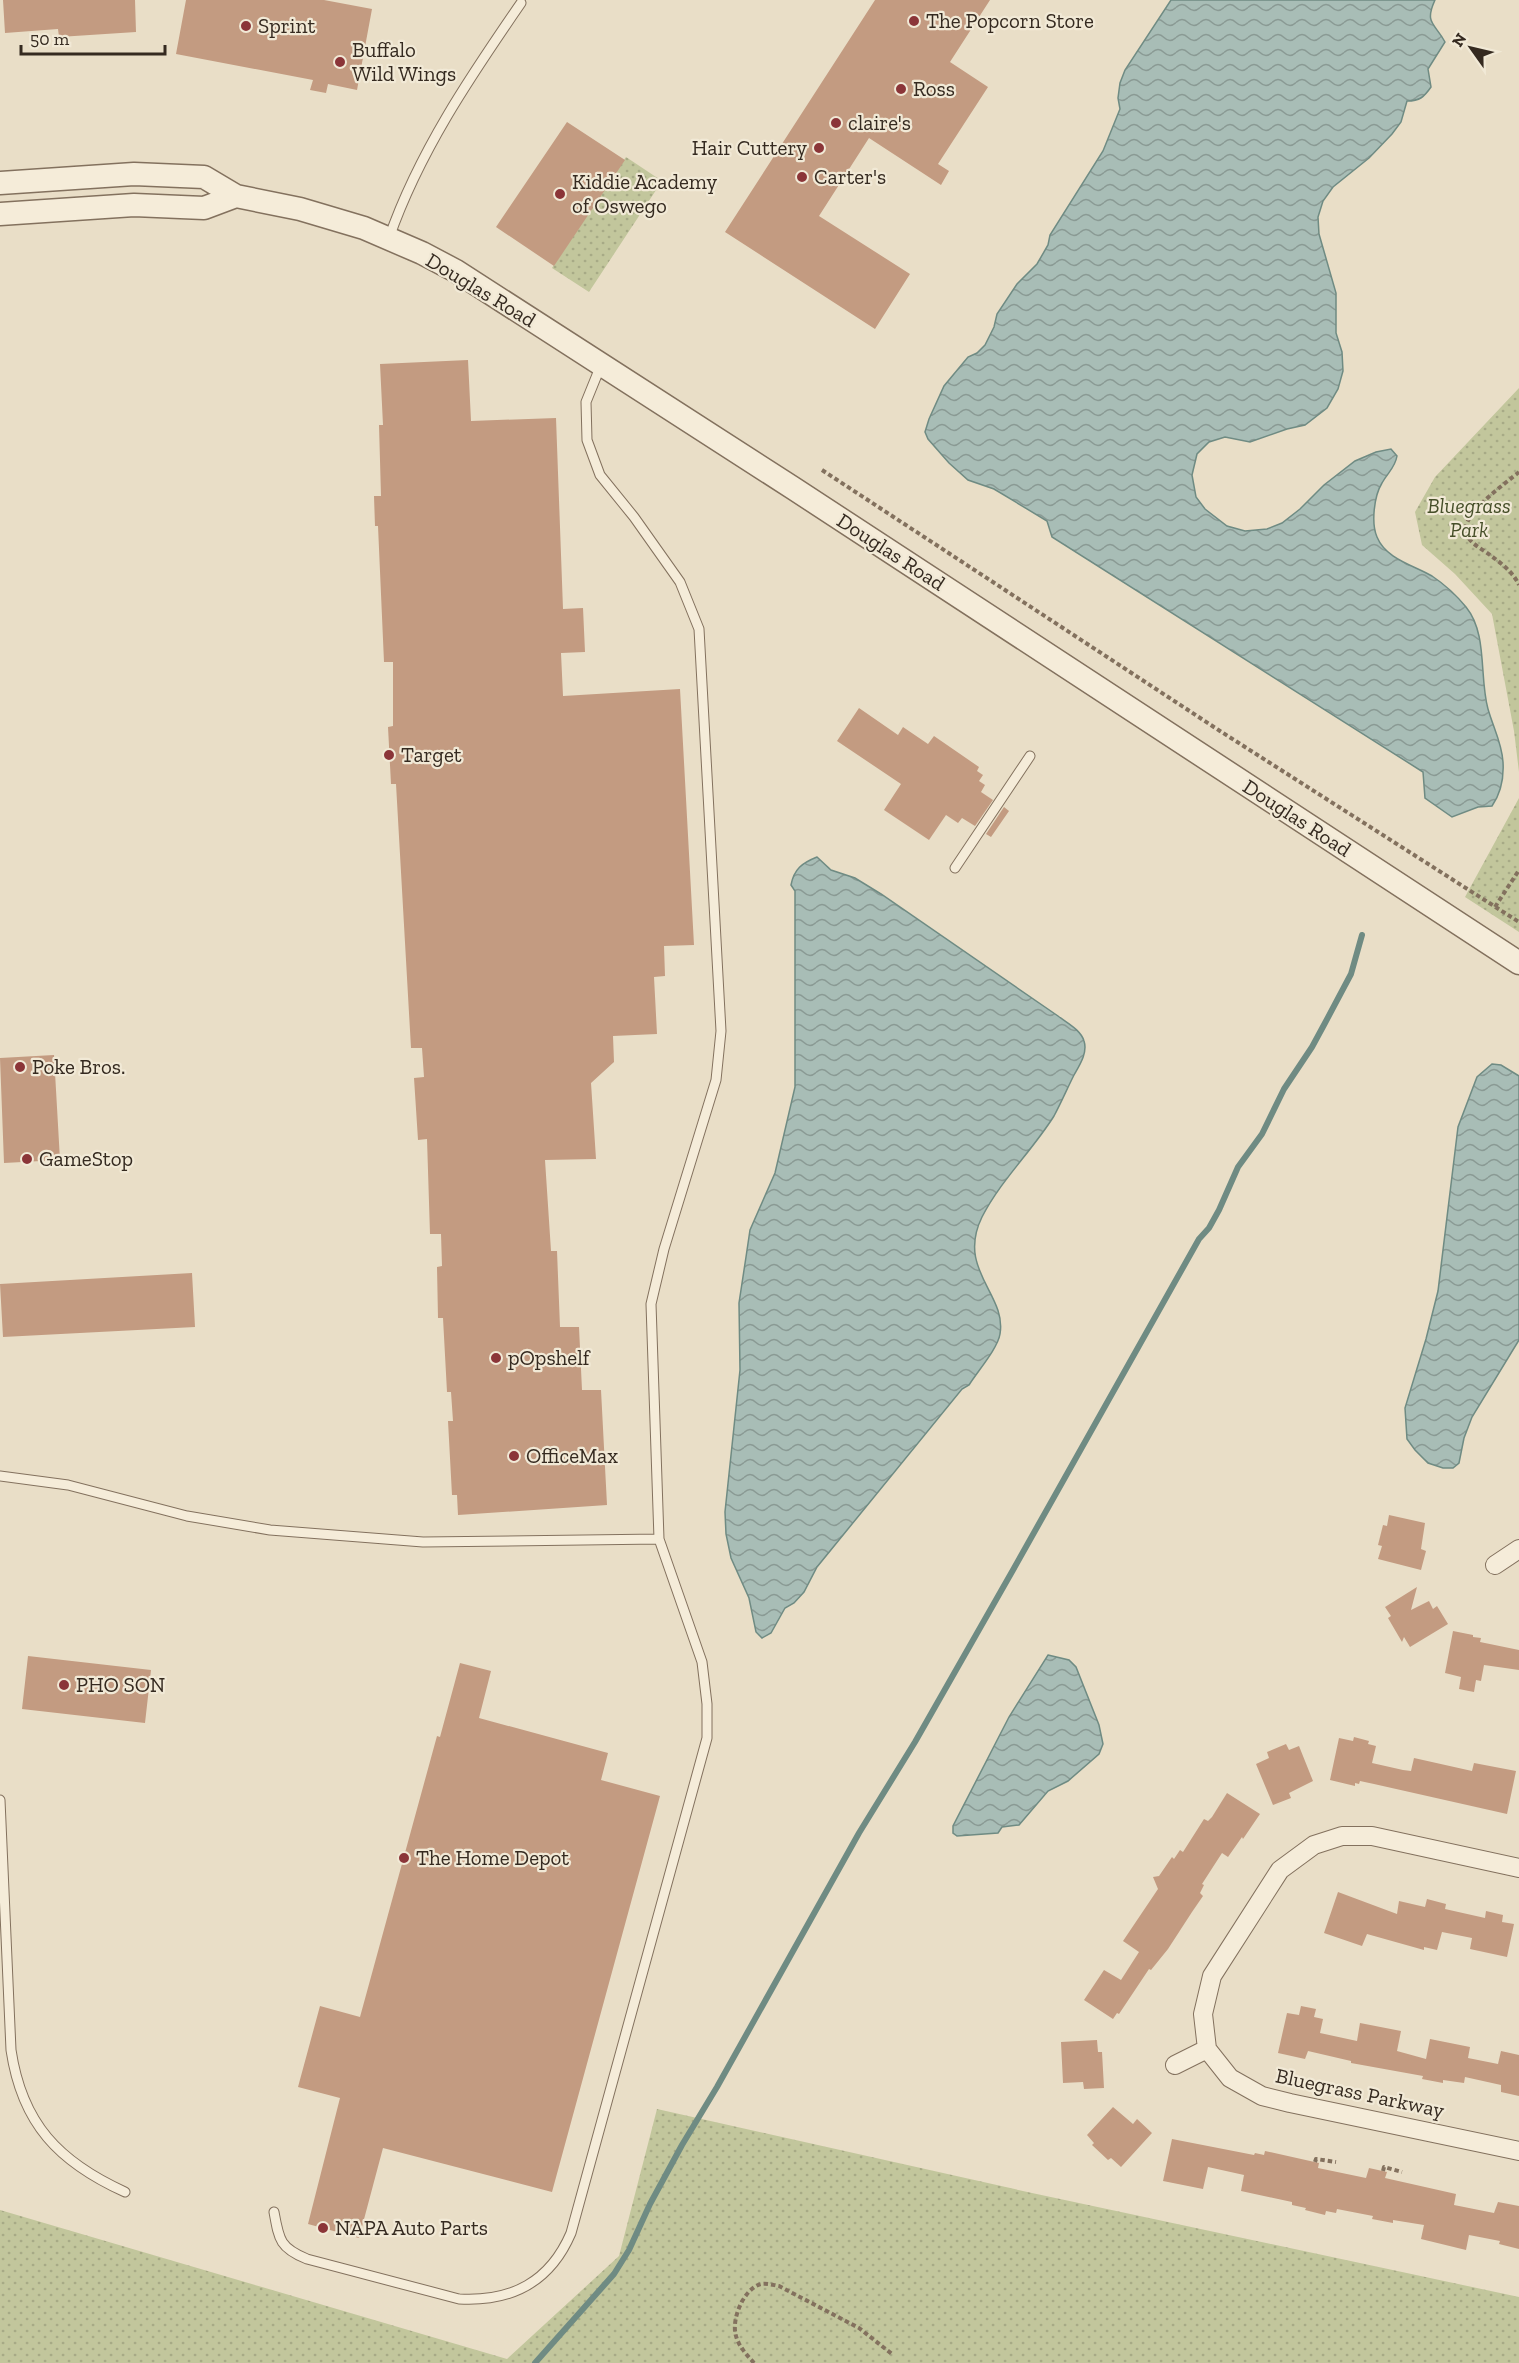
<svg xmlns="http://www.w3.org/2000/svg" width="1519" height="2363" viewBox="0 0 1519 2363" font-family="'Zilla Slab',serif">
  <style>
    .grass { fill: url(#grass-dots) }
    .water { fill: url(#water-waves); stroke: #6f8b83; stroke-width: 1.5 }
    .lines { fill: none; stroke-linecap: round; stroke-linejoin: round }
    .stream { stroke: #6f8b83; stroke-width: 6 }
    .building { fill: #c39b81 }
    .service-casing { stroke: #83715e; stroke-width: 11 }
    .minor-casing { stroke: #83715e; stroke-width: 20 }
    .tertiary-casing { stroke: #83715e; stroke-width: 25 }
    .path { stroke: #83715e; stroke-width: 4; stroke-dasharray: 4.5 3; stroke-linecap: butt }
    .service { stroke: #f5ecd9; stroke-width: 9 }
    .minor { stroke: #f5ecd9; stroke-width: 18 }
    .tertiary { stroke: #f5ecd9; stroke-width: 22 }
    .poi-dot { fill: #8b3538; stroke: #f1e9d6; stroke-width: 2 }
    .labels { text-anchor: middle; stroke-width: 4.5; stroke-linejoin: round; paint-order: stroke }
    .poi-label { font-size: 21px; fill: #352a20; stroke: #f1e9d6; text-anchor: start }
    .street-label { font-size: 21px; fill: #352a20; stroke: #f1e9d6 }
    .park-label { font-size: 21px; font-style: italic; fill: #464f29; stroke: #f1e9d6 }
  </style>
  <defs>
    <pattern id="grass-dots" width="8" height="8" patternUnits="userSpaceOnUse" patternTransform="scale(1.5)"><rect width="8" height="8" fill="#c2c69c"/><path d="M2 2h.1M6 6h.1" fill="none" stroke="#a7aa86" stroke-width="1.8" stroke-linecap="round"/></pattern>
    <pattern id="water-waves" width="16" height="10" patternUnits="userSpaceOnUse" patternTransform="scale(1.5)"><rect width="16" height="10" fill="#a8bdb6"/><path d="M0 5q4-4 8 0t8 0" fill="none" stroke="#8a9a94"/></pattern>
  </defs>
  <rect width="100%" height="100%" fill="#e9dec7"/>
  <path class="grass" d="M626 157 662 181 589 292 552 268Z
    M1519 388V772L1514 731 1492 614 1455 574 1422 545 1415 512 1435 477Z
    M1519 798V932L1465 897Z
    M657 2109 1032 2193 1519 2297V2363H0V2210L507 2359 619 2256Z"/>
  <path class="water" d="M1171 0H1435C1424 24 1435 23 1445 42L1428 69 1431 87C1424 97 1420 101 1407 101L1401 122 1392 134 1369 158 1333 187 1323 201 1318 217 1319 234 1336 293V333L1342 352 1343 371 1338 389 1327 408 1305 425 1287 429 1250 442 1225 437 1209 442 1197 454 1192 475 1196 497 1205 509 1227 526 1245 531 1267 529 1282 523 1300 509 1324 485 1355 461 1376 452 1391 449 1397 456C1395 468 1388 472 1382 483 1374 496 1371 523 1377 537 1386 559 1413 565 1432 576 1444 584 1457 596 1466 607 1488 634 1479 677 1488 709 1493 727 1502 743 1503 762 1504 778 1501 793 1492 806L1478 807 1452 817 1425 798 1423 772 1052 537 1047 521 994 489 968 480 949 463 928 439 925 432 929 419 944 386 968 357 977 353 985 345 994 327 997 314 1017 284 1037 264 1048 245 1050 235 1103 151 1120 109 1118 98 1120 83 1125 70Z
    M817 857 831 870 855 878 881 894 1058 1016C1067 1023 1081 1030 1084 1041 1088 1053 1079 1066 1074 1075 1067 1089 1061 1103 1054 1116 1032 1151 1001 1180 982 1217 956 1270 1007 1294 1000 1334 998 1348 977 1372 969 1385L962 1389 817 1567 804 1592 794 1603 785 1608 771 1633 762 1638 756 1632 749 1598 731 1558 726 1534 725 1512 740 1370 739 1303 746 1257 750 1230 775 1173 795 1087V891L791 885C794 869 802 863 817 857Z
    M1492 1064 1501 1065 1519 1076V1340L1472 1417 1464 1438 1459 1463 1453 1468H1443L1428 1463 1415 1450 1407 1439 1405 1408 1426 1339 1438 1291 1458 1127 1477 1077Z
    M1048 1655 1069 1660 1076 1667 1099 1725 1103 1744 1099 1754 1068 1781 1048 1791 1019 1825 1002 1827 998 1833 957 1836 953 1833V1826L1009 1717Z"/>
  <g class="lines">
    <path class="stream" d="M535 2363 614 2274 629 2250 650 2204 682 2145 717 2087 859 1833 915 1742 1013 1570 1199 1239 1209 1228 1219 1210 1238 1167 1262 1134 1284 1089 1312 1047 1325 1023 1351 974 1362 935"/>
  </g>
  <path class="building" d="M3 0H135L136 32 59 37 58 29 5 33Z
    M186 0H324L372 9 357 90 328 84 326 93 310 90 313 80 176 54Z
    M875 0H990L950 62 988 87 938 164 949 171 941 185 869 138 819 216 910 274 875 329 725 232Z
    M567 122 625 160 554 266 496 227Z
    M468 360 471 421 556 418 563 609 583 608 585 652 561 653 563 696 680 689 694 945 664 946 665 976 654 977 657 1034 613 1036 614 1062 591 1083 596 1159 545 1160 551 1251H557L560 1327H579L582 1390H601L607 1505 458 1515 457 1495H452L448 1421H453L451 1392H447L443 1318H438L437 1267 442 1266 441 1234H430L427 1139 418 1140 414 1078 424 1077 422 1048H411L396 784H391L388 727 393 726V662H384L378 526H375L374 496H381L379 425H383L380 364Z
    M859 708 898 735 903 727 928 744 934 736 979 767 977 771 983 775 979 781 985 785 981 792 993 800 975 826 962 818 958 823 946 815 929 840 884 810 901 784 837 741Z
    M1004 807 1009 811 991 837 986 834Z
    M54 1055 60 1160 4 1163 0 1058Z
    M192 1273 195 1327 3 1337 0 1284Z
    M1389 1515 1425 1523 1421 1549 1426 1551 1421 1570 1378 1559 1382 1546 1378 1545 1383 1525 1387 1526Z
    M1417 1587 1411 1610 1429 1601 1433 1609 1437 1606 1448 1624 1410 1647 1404 1637 1402 1642 1388 1618 1391 1616 1385 1607Z
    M1453 1631 1473 1635V1637L1481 1638 1480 1642 1519 1650V1670L1484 1665 1481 1681 1476 1680 1474 1692 1459 1689 1461 1677 1445 1673Z
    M28 1656 151 1670 145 1723 22 1709Z
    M460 1663 491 1671 479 1718 608 1753 601 1780 660 1796 552 2192 383 2148 359 2238 308 2224 340 2098 298 2087 320 2006 360 2017 437 1736 440 1737Z
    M1354 1737 1369 1741 1368 1744 1376 1746 1372 1763 1403 1770 1411 1771 1414 1758 1472 1771 1474 1763 1516 1771 1507 1814 1374 1784 1360 1781 1359 1784 1355 1783V1786L1330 1780 1339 1738 1353 1741Z
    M1286 1744 1289 1750 1299 1746 1313 1781 1289 1793 1291 1798 1273 1805 1256 1764 1269 1758 1267 1752Z
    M1227 1793 1260 1814 1243 1839 1242 1837 1228 1857 1222 1853 1202 1884 1204 1885 1200 1893 1203 1896 1192 1912 1168 1949 1151 1970 1149 1969 1119 2014 1117 2013 1113 2019 1084 2000 1104 1970 1121 1980 1139 1952 1123 1941 1158 1889 1153 1877 1159 1876 1172 1857 1174 1859 1180 1850 1183 1852 1204 1819 1208 1821 1212 1817Z
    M1338 1892 1397 1914 1399 1901 1425 1907 1427 1899 1446 1904 1445 1909 1485 1918 1486 1911 1503 1915 1502 1922 1514 1924 1507 1957 1470 1949 1472 1938 1442 1932 1437 1950 1424 1947V1950L1367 1934 1362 1946 1324 1933Z
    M1301 2006 1316 2009 1314 2017 1323 2019 1320 2033 1357 2041 1360 2023 1401 2031 1397 2051 1426 2059 1430 2039 1470 2047 1468 2058 1498 2064 1501 2051 1519 2055V2096L1501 2092V2085L1465 2077 1464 2083 1443 2080V2083L1422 2079 1423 2076 1351 2063V2061L1308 2051 1305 2059 1278 2053 1287 2013 1299 2015Z
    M1097 2040 1098 2052H1102L1104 2088 1084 2089 1083 2082 1063 2083 1061 2042Z
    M1113 2107 1133 2124 1137 2119 1152 2133 1121 2167 1111 2158 1108 2160 1092 2145 1094 2143 1087 2135Z
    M1172 2139 1254 2155 1255 2153 1264 2155 1265 2151 1319 2163 1318 2168 1366 2178 1369 2168 1387 2172 1385 2178 1456 2194 1454 2205 1494 2213 1498 2202 1519 2206V2249L1499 2244 1500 2241 1469 2235 1466 2250 1421 2239 1424 2225 1393 2220V2223L1372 2219 1373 2216 1337 2209 1336 2213 1326 2211 1325 2215 1305 2210 1306 2208 1292 2205V2202L1241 2191 1244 2175 1208 2167 1203 2189 1163 2181Z"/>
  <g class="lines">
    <defs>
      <path id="service" d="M389 238C419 152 470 77 521 3
        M955 868 1030 756
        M0 1476 68 1485 187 1516 270 1530 423 1542 659 1539
        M0 1800 11 2050C22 2124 59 2162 125 2192
        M274 2212C279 2240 280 2248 307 2259L459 2299C512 2302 550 2282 571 2233L707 1738V1704L702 1662 659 1539 651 1304 664 1249 716 1080 721 1031 699 629 680 582 634 517 600 475 587 440 586 402 601 365"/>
      <path id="minor" d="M1495 1565 1519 1549
        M1519 1868 1372 1836H1342L1314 1845 1280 1870 1212 1976 1203 2014 1207 2049 1230 2078 1262 2096 1290 2103 1519 2151
        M1175 2065 1207 2049"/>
      <path id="tertiary" d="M0 183 134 174 204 177 236 196 300 209 364 228 422 253 456 271 793 488 1519 963
        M0 214 134 205 204 208 236 196"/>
    </defs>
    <use href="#service" class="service-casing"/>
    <use href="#minor" class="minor-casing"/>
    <use href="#tertiary" class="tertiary-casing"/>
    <path class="path" d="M822 470 1220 731 1519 922
      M1519 472C1506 483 1460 515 1466 533 1469 543 1482 549 1490 555 1501 563 1513 572 1519 585
      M1495 907 1519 870
      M1315 2162 1316 2159 1336 2162
      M1383 2171 1384 2167 1402 2172
      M754 2363C747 2355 739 2347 736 2336 731 2320 743 2289 761 2284 767 2283 773 2285 779 2286L859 2328 892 2354"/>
    <use href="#service" class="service"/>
    <use href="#minor" class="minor"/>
    <use href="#tertiary" class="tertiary"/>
  </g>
  <g class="poi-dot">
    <circle cx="914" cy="21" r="6"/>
    <circle cx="246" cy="26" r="6"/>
    <circle cx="340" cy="62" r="6"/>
    <circle cx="901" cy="89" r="6"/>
    <circle cx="836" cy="123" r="6"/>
    <circle cx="819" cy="148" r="6"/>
    <circle cx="802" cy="177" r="6"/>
    <circle cx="560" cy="194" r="6"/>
    <circle cx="389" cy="755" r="6"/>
    <circle cx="20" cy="1067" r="6"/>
    <circle cx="27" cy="1159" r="6"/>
    <circle cx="496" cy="1358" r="6"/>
    <circle cx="514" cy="1456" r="6"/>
    <circle cx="64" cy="1685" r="6"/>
    <circle cx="404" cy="1858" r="6"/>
    <circle cx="323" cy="2228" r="6"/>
  </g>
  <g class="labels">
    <g class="poi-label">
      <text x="926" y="28">The Popcorn Store</text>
      <text x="258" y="33">Sprint</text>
      <text x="352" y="57">Buffalo<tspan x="352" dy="24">Wild Wings</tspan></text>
      <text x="913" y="96">Ross</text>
      <text x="848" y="130">claire's</text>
      <text x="807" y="155" text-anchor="end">Hair Cuttery</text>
      <text x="814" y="184">Carter's</text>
      <text x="572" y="189">Kiddie Academy<tspan x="572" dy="24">of Oswego</tspan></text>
      <text x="401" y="762">Target</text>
      <text x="32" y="1074">Poke Bros.</text>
      <text x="39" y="1166">GameStop</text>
      <text x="508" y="1365">pOpshelf</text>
      <text x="526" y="1463">OfficeMax</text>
      <text x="76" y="1692">PHO SON</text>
      <text x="416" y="1865">The Home Depot</text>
      <text x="335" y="2235">NAPA Auto Parts</text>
    </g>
    <g class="street-label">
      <text transform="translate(481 290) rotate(31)" y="7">Douglas Road</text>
      <text transform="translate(891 552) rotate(33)" y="7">Douglas Road</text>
      <text transform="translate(1297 818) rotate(33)" y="7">Douglas Road</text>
      <text transform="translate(1360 2093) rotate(12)" y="7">Bluegrass Parkway</text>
    </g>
    <g class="park-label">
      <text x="1469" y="513">Bluegrass<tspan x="1469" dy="24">Park</tspan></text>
    </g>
  </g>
  <g transform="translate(1471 48) rotate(304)" stroke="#f1e9d6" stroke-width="4.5" paint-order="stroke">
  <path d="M0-4.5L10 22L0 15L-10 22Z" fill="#352a20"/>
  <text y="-9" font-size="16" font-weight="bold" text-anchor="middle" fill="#352a20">N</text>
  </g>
  <path d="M21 45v9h144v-9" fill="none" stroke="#352a20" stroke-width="3"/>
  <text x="30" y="45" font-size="18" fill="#352a20" stroke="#f1e9d6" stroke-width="4.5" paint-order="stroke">50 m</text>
</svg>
